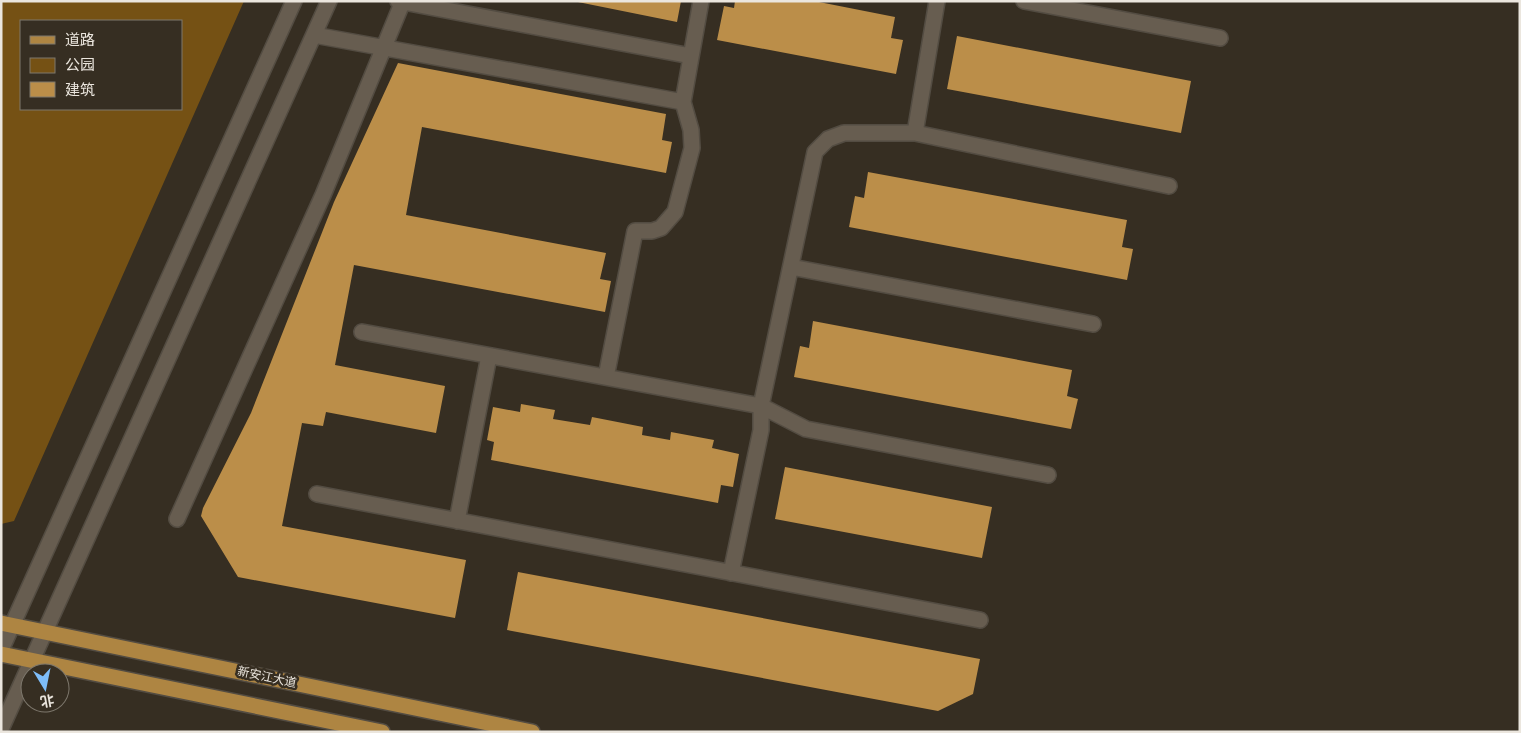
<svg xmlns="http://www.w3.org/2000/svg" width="1521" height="733" viewBox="0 0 1521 733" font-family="'DejaVu Sans','Noto Sans SC',sans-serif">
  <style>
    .green { fill: #755114; fill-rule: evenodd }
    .building { fill: #bb8e49 }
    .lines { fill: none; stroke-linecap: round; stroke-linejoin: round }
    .minor-casing { stroke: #534c42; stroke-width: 18 }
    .major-casing { stroke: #534c42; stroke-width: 18 }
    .minor { stroke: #675d50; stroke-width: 15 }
    .major { stroke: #ae8542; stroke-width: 15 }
    .labels { text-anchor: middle; stroke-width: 5; stroke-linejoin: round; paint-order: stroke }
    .street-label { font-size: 12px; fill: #ebe6de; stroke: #362e22 }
  </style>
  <rect width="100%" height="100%" fill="#362e22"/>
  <path class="green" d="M1 1H244L14 521 1 524ZM21 21H181V109H21Z"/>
  <path class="building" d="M573 1H681L677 22Z
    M735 1H814L895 17 891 38 903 40 896 74 717 40 724 6 734 8Z
    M957 36 1191 81 1181 133 947 89Z
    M398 63 666 114 662 140 672 142 666 173 422 127 406 215 606 253 600 279 611 281 605 312 354 265 335 365 445 386 436 433 326 412 323 426 302 423 282 526 466 560 455 618 238 577 201 516 203 508 251 413 334 202Z
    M868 172 1127 220 1122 247 1133 249 1127 280 849 227 855 196 864 198Z
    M813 321 1072 370 1067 396 1078 399 1071 429 794 377 800 346 809 348Z
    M521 404 555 410 553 419 590 425 592 417 643 427 642 435 670 440 671 432 714 440 712 448 739 454 733 487 721 485 718 503 491 460 494 442 487 440 493 407 520 412Z
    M785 467 992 507 982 558 775 519Z
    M518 572 980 659 973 694 938 711 507 630Z"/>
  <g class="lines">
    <defs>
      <path id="minor" d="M398 1 691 56
        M1024 1 1220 38
        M314 35 683 102
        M915 133 937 1
        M791 267 1093 324
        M362 332 761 406 806 429 1048 475
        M606 377 635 231H652L661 228 675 212 692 148 691 130 683 102 701 1
        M317 494 980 620
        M177 519 323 195 403 1
        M457 521 489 356
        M731 573 761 430V406L815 152 828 139 844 133H915L1169 186
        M1 650 294 1
        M1 729 329 1"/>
      <path id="major" d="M1 623 532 732
        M1 654 382 732"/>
    </defs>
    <use href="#minor" class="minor-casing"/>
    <use href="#major" class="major-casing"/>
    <use href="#minor" class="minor"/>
    <use href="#major" class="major"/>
  </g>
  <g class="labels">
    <g class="street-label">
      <text transform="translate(267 677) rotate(12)" y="4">新安江大道</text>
    </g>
  </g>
  <rect width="1521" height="733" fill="none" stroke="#ebe6de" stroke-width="5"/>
  <rect x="20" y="20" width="162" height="90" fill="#362e22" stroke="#7e786d"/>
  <rect x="30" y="36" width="25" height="8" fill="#ae8542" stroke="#7e786d"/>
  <text x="65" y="45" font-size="15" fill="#ebe6de">道路</text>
  <rect x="30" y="58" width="25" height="15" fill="#755114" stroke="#7e786d"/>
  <text x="65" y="70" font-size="15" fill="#ebe6de">公园</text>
  <rect x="30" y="82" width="25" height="15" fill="#bb8e49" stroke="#7e786d"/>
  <text x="65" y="95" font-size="15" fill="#ebe6de">建筑</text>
  <g transform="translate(45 688) rotate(170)"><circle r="24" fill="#362e22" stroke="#7e786d"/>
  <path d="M0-4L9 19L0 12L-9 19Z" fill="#7ebdf9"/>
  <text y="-8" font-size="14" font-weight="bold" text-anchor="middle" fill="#ebe6de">北</text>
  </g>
</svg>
